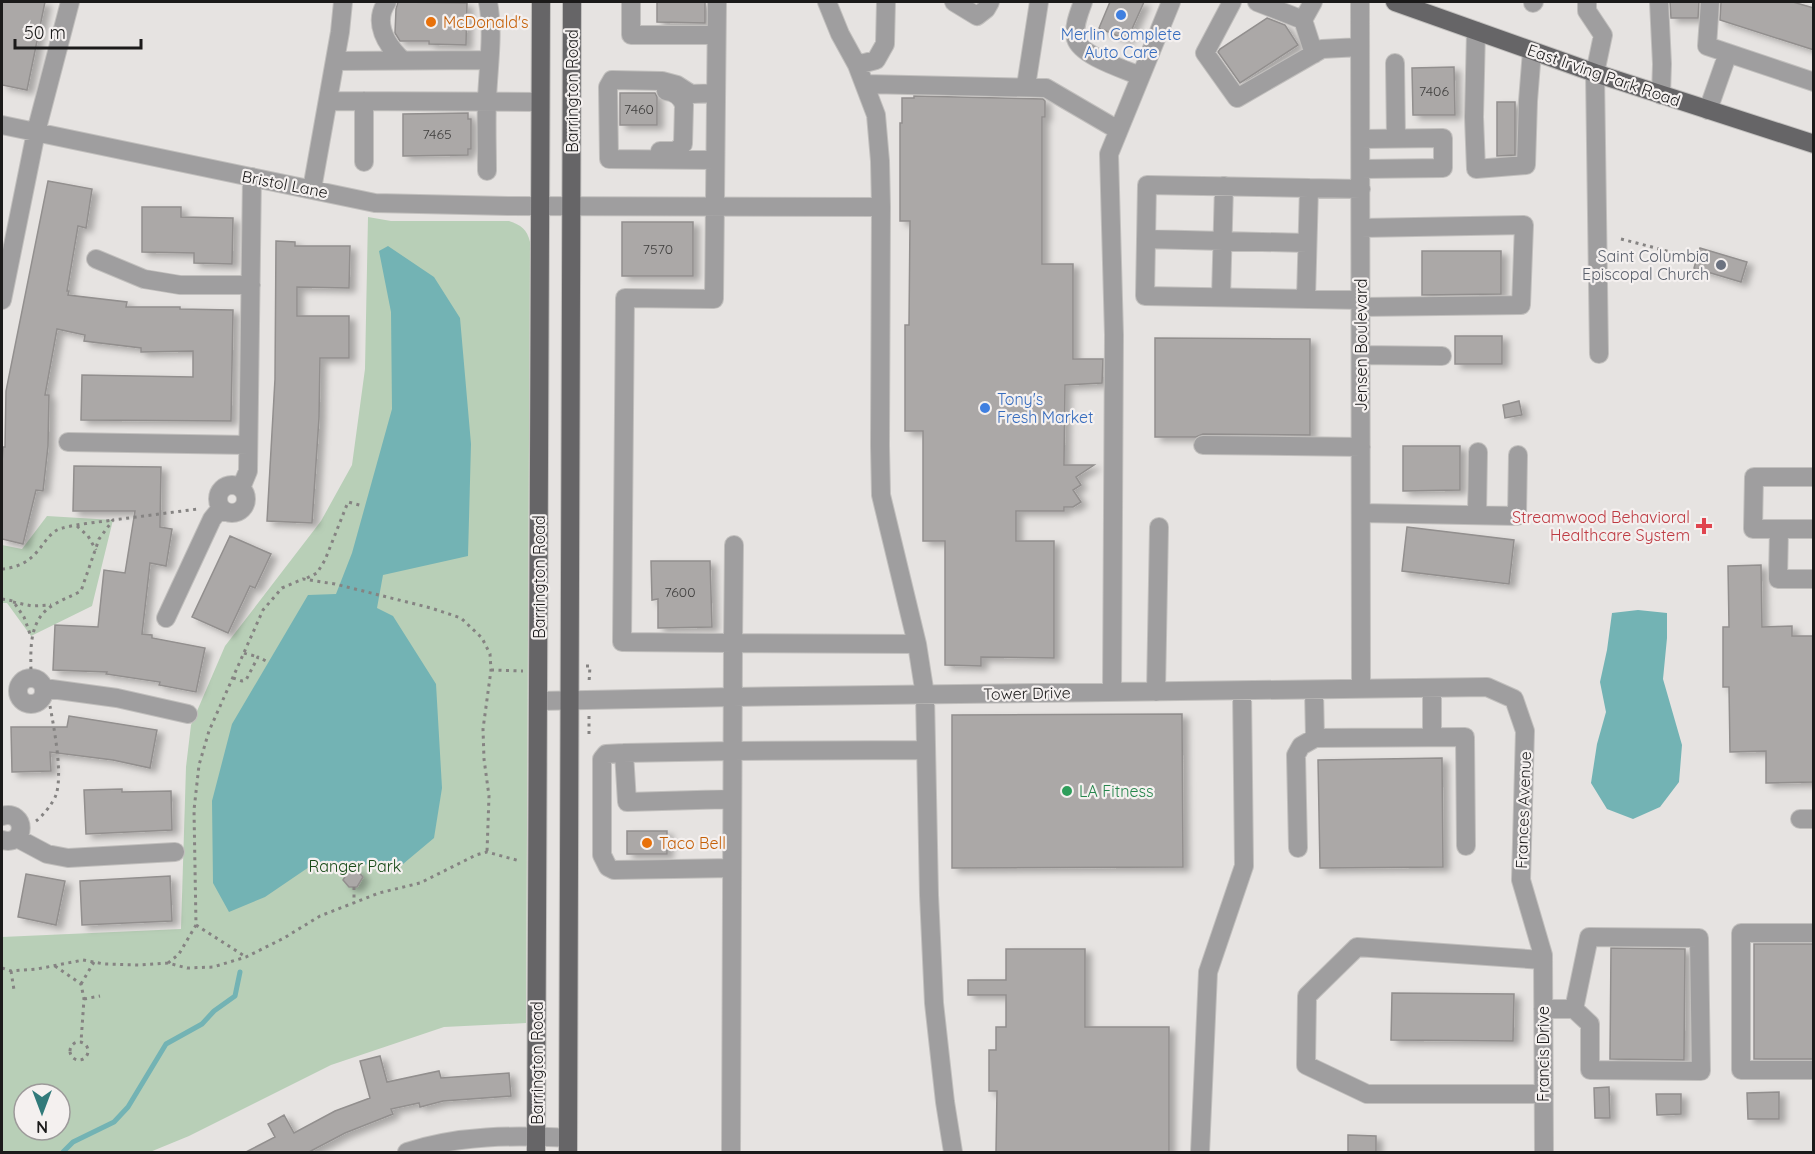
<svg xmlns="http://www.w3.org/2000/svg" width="1815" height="1154" viewBox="0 0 1815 1154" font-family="Quicksand,sans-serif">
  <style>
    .green { fill: #b8cfb7; fill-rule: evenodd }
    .water { fill: #73b3b4 }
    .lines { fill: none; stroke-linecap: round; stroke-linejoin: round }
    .stream { stroke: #73b3b4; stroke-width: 5 }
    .building { fill: #aba8a7; stroke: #928f8e; stroke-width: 1.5; filter: url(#shadow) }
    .minor-casing { stroke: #c1bfbd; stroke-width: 20 }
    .major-casing { stroke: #c1bfbd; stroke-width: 20 }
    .path { stroke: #858382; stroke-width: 3; stroke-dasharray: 3 4.5; stroke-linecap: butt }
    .minor { stroke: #9f9e9f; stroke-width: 18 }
    .major { stroke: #666567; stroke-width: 18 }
    .shop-dot { fill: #3f7fe0; stroke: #f4f0ef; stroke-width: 2 }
    .food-dot { fill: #e8710a; stroke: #f4f0ef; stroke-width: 2 }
    .worship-dot { fill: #6b7280; stroke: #f4f0ef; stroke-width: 2 }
    .health-dot { fill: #e0444e; stroke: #f4f0ef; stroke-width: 2 }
    .leisure-dot { fill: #2e9e5b; stroke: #f4f0ef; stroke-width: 2 }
    .labels { text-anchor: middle; stroke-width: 4.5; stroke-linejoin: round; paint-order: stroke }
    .number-label { font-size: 14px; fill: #3f3e3d }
    .food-label { font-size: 16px; fill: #c56008; stroke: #f4f0ef; text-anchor: start }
    .shop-label { font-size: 16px; fill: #366cbe; stroke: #f4f0ef }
    .street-label { font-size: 16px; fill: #1b1a1a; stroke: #f4f0ef }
    .worship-label { font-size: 16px; fill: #5b616d; stroke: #f4f0ef; text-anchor: end }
    .health-label { font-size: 16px; fill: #be3a42; stroke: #f4f0ef; text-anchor: end }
    .leisure-label { font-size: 16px; fill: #27864d; stroke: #f4f0ef; text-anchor: start }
    .park-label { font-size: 16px; fill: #184a18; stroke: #f4f0ef }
  </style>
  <defs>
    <filter id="shadow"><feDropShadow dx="6" dy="4" stdDeviation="3" flood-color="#0004"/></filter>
  </defs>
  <rect width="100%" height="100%" fill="#e6e3e1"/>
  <path class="green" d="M368 217 391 221H509C521 225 527 229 530 242L526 1023 444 1027 331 1065 189 1136 150 1152H2V937L181 929 186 767 191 725 225 646 321 521 352 465 365 369ZM24 1094H60V1130H24Z
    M47 516 113 520 92 606 31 636 7 603H2V545L22 549Z"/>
  <path class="water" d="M388 246 434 277 460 318 471 444 468 556 383 575 377 608 393 616 436 684 442 788 434 838 403 864 312 865 265 897 229 912 213 883 212 801 232 724 308 595 336 594 352 553 392 409 391 312 379 251Z
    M1638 610 1667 613V638L1663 679 1682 745 1679 782 1660 807 1633 819 1607 809 1591 783 1597 744 1606 712 1600 682 1607 650 1612 613Z"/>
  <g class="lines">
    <path class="stream" d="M63 1152 73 1142 114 1122 128 1107 166 1044 202 1024 214 1011 235 996 240 972"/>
  </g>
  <path class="building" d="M2 2H45L27 90 2 85Z
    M398 2 467 3 466 45 429 44V41H400L395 33 396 9Z
    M657 2H705V23L657 22Z
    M1110 2H1144L1127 40 1099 28Z
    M1670 2H1699L1698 18H1671Z
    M1721 2H1793L1814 8V50L1720 20Z
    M1267 18 1285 25 1298 45 1240 83 1218 52 1220 49Z
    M1454 67 1455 115H1413L1412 68Z
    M620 93H655L657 97V125H620Z
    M914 96 1043 99 1045 101V117H1042V264H1073V359H1103L1102 383 1065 385 1064 465H1094L1076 477 1081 485 1073 490 1081 502 1073 507H1064V511H1016V541H1054V658L981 657V666L945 665V541H923V431H905V325H909L910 221H900V123H902V98H914Z
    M1497 102H1515V155L1497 156Z
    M468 113V119H471V149H468V155L403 156V114Z
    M48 181 92 189 86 228 78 226 67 291H69L68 295 127 302 126 307H180V309L233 310 231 421 81 420 82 375 193 377V351L141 352V348L84 341 85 335 57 329 45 395H49L48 446 43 491 36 490 23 544 2 539V463L3 447H5L6 391Z
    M142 207H181V217L233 218 232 264 194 263V253L142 252Z
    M622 222H693V276H622Z
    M276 241 295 242V246H350L349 288 297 287V316H349V358H320L319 418 312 523 267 521 275 379Z
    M1700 248 1747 262 1741 282 1694 268Z
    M1422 251H1501V294L1422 295Z
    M1455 336H1502V364H1455Z
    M1155 338 1310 339V435L1203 434 1196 437H1155Z
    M1519 401 1522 415 1505 418 1503 405Z
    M1403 446H1460V490L1403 491Z
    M74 466 161 467 160 527 172 529 166 566 150 563 142 634 152 635V638L205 648 196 692 159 685 160 682 106 674 107 672 53 670 55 625 98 627 104 570 125 573 135 511H73Z
    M1407 527 1514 540 1509 584 1402 571Z
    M230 536 271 554 255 588 250 586 228 633 192 617Z
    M651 561H710L712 627 658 628V599L652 600Z
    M1761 565 1762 627 1792 626V636H1814V782L1766 783V751L1730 752 1729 687H1723V627H1729L1728 566Z
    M1182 714 1183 867 952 868V715Z
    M69 716 157 730 150 768 113 760 50 752 51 771 12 772 11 727H67Z
    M1442 758 1443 867 1320 868 1318 760Z
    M122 789V792L171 791 172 830 86 834 84 790Z
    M627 831H667V854H627Z
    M356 869 363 877 357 887H349L343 880 349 870Z
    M26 874 65 881 56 925 18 917Z
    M170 876 172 921 82 925 80 881Z
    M1754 944H1814V1059H1754Z
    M1611 948 1685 949 1684 1060 1610 1059Z
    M1006 949H1085V1027H1169V1152H996L997 1091H989V1050H996V1027H1006V995H968V980H1006Z
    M1392 993 1514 994 1513 1041 1391 1040Z
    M380 1056 387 1082 439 1071 441 1078 509 1073 511 1096 443 1101 420 1107 419 1103 391 1109 393 1114 345 1133 309 1152H246L275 1137 268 1124 284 1115 294 1133 335 1111 370 1098 360 1061Z
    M1609 1087 1610 1118H1595L1594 1088Z
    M1779 1092V1119H1748L1747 1093Z
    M1656 1094H1681V1114L1657 1115Z
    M1348 1135 1376 1136V1152H1348Z"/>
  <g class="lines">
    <defs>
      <path id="minor" d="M387 2C372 23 387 45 402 60
        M631 2V35H716
        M717 2 714 299 625 298 622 642 733 643 731 1152
        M827 2 840 34 857 65 876 115 880 161 881 207 880 446 881 495 917 644 925 695 929 895 934 1003 945 1102 953 1152
        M954 2 977 16 986 9 990 2
        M1083 2C1079 13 1073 27 1076 39 1081 56 1124 69 1140 76
        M1232 2 1205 53 1237 98 1322 49 1360 47
        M1257 2 1303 20 1313 2
        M1360 2 1361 689
        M1587 2V11L1603 35 1595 73 1599 354
        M1659 2 1662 64 1661 95
        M1710 2 1707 46 1814 82
        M1533 3 1534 2
        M1303 20 1314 54
        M1476 31 1474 117 1476 169 1526 165 1528 101 1532 51
        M335 61 489 60
        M1395 63 1396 139
        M857 65 876 60 885 44 886 2
        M865 84 1046 88 1118 130
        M1026 86 1039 2
        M328 101 540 102
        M364 101V162
        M1708 110 1728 53
        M2 125 375 203 508 206 881 207
        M1361 139 1443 138V168L1361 169
        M660 151H676L683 144 684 105C681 96 675 92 666 91
        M715 160 609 159 608 87 612 80 662 81 677 85 691 94 716 93
        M487 171C487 148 486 124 487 100 488 68 494 34 488 2
        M312 189 340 32 343 2
        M1361 189 1147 185 1145 296 1361 300
        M1361 228 1524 225 1521 305 1361 307
        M1146 239 1307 243
        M96 259 144 279 180 285H251
        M1221 297 1224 186
        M1306 299 1309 188
        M2 300 36 132 70 2
        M1361 355 1442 356
        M68 442 248 445
        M1203 445 1361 447
        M1814 477H1754L1753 529H1814
        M218 499a14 14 0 1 1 28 0a14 14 0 1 1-28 0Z
        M241 488 248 471 252 177
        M1361 513 1517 516 1518 455
        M1477 515 1478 452
        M1779 529 1778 579H1814
        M734 545 733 643 917 644
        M166 618 212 519 221 508
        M18 691a13 13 0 1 1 26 0a13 13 0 1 1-26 0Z
        M44 688 117 698 188 714
        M1432 688V736
        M1314 690 1315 738
        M1112 692 1114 335 1109 154 1171 2
        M1156 692 1159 527
        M538 701 733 697 1487 687 1514 699 1525 731 1521 880 1543 955 1544 1152
        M624 753 606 754 602 759V855L608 867 614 870 732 868
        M732 799 627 802 624 753 732 751 926 750
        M2 816C27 809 27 847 2 840
        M1800 819H1814
        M17 838 47 854 68 858 175 852
        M1298 848 1296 755 1301 746 1315 738 1465 737 1466 846
        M1814 933H1741V1070H1814
        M1543 960 1357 947 1307 996 1306 1065 1367 1094H1544
        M1543 1009H1574L1590 1024V1070L1701 1071 1699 938 1589 937 1574 1009
        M407 1152C459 1135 513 1135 568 1138
        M1200 1152 1208 972 1244 866 1242 691"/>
      <path id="major" d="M1395 2 1595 73 1814 144
        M536 1152 541 2
        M568 1152 572 2"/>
    </defs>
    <use href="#minor" class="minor-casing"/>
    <use href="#major" class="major-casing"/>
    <path class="path" d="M1621 239 1694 258
      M77 526 88 536 96 550
      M2 569C14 568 26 564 35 554 43 546 47 536 57 530 67 525 100 522 113 520
      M307 578 317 573 325 560 348 502 363 506
      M2 599 13 601 24 617 30 634
      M13 602 32 606 51 605
      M244 653 258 657
      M586 666H590L589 683
      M491 670 523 671
      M31 677C31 651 27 619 55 604 63 599 72 596 81 591L99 539 113 520 198 509
      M233 678 242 681 246 680 258 657 266 661
      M589 734V716
      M36 821C43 816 53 803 56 795 63 774 54 728 50 706
      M354 887V903
      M196 925 246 957
      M168 963 179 954 196 925 194 810 199 765 209 731 263 610 282 588 303 579 335 584 431 608 461 618 482 638 490 654 491 670 483 729 484 759 489 796 487 852
      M55 966 81 984 84 999 81 1042
      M2 968 11 971 37 969 83 960 104 964 139 965 168 963 187 968 213 967 246 957 284 938 320 916 379 893 420 883 476 855 487 852 520 861
      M11 971 14 990
      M81 984 94 962
      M84 999 100 996
      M70 1051a9 9 0 1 1 18 0a9 9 0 1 1-18 0Z"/>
    <use href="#minor" class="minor"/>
    <use href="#major" class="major"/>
  </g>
  <g class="shop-dot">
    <circle cx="1121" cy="15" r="6"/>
    <circle cx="985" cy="408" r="6"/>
  </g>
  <g class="food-dot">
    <circle cx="431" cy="22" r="6"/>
    <circle cx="647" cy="843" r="6"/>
  </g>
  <circle class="worship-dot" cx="1721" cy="265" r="6"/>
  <path class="health-dot" d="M1701 517h6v6h6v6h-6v6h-6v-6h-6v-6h6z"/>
  <circle class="leisure-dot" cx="1067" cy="791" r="6"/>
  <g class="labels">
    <g class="number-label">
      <text x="1434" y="96">7406</text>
      <text x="639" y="114">7460</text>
      <text x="437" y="139">7465</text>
      <text x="658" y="254">7570</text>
      <text x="680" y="597">7600</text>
    </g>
    <g class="food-label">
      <text x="443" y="28">McDonald's</text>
      <text x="659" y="849">Taco Bell</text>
    </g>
    <g class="shop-label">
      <text x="1121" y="40">Merlin Complete<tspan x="1121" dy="18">Auto Care</tspan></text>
      <text x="997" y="405" text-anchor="start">Tony's<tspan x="997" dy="18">Fresh Market</tspan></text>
    </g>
    <g class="street-label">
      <text transform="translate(1604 75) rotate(19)" y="6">East Irving Park Road</text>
      <text transform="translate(572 91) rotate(-90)" y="6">Barrington Road</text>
      <text transform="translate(285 184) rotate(11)" y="6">Bristol Lane</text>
      <text transform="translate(1361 345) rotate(-90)" y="6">Jensen Boulevard</text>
      <text transform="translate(539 577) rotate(-90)" y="6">Barrington Road</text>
      <text transform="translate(1027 693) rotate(-1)" y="6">Tower Drive</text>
      <text transform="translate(1523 810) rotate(-88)" y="6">Frances Avenue</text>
      <text transform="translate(1543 1054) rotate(-90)" y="6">Francis Drive</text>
      <text transform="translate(537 1063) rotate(-90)" y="6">Barrington Road</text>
    </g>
    <g class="worship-label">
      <text x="1709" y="262">Saint Columbia<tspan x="1709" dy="18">Episcopal Church</tspan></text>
    </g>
    <g class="health-label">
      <text x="1690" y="523">Streamwood Behavioral<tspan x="1690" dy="18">Healthcare System</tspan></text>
    </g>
    <g class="leisure-label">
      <text x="1079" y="797">LA Fitness</text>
    </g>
    <g class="park-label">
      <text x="355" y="872">Ranger Park</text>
    </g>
  </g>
  <rect width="1815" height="1154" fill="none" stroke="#1b1a1a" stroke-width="6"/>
  <g transform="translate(42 1112) rotate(180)"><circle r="28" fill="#f4f0ef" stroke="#9d9a9a" stroke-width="1.5"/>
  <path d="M0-4.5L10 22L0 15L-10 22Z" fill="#317a7a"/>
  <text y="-9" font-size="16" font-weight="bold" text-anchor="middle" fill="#1b1a1a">N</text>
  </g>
  <path d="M15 39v9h126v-9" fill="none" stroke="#1b1a1a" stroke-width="3"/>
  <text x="24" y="39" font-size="18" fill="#1b1a1a" stroke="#f4f0ef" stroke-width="4.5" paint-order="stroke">50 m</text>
</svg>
